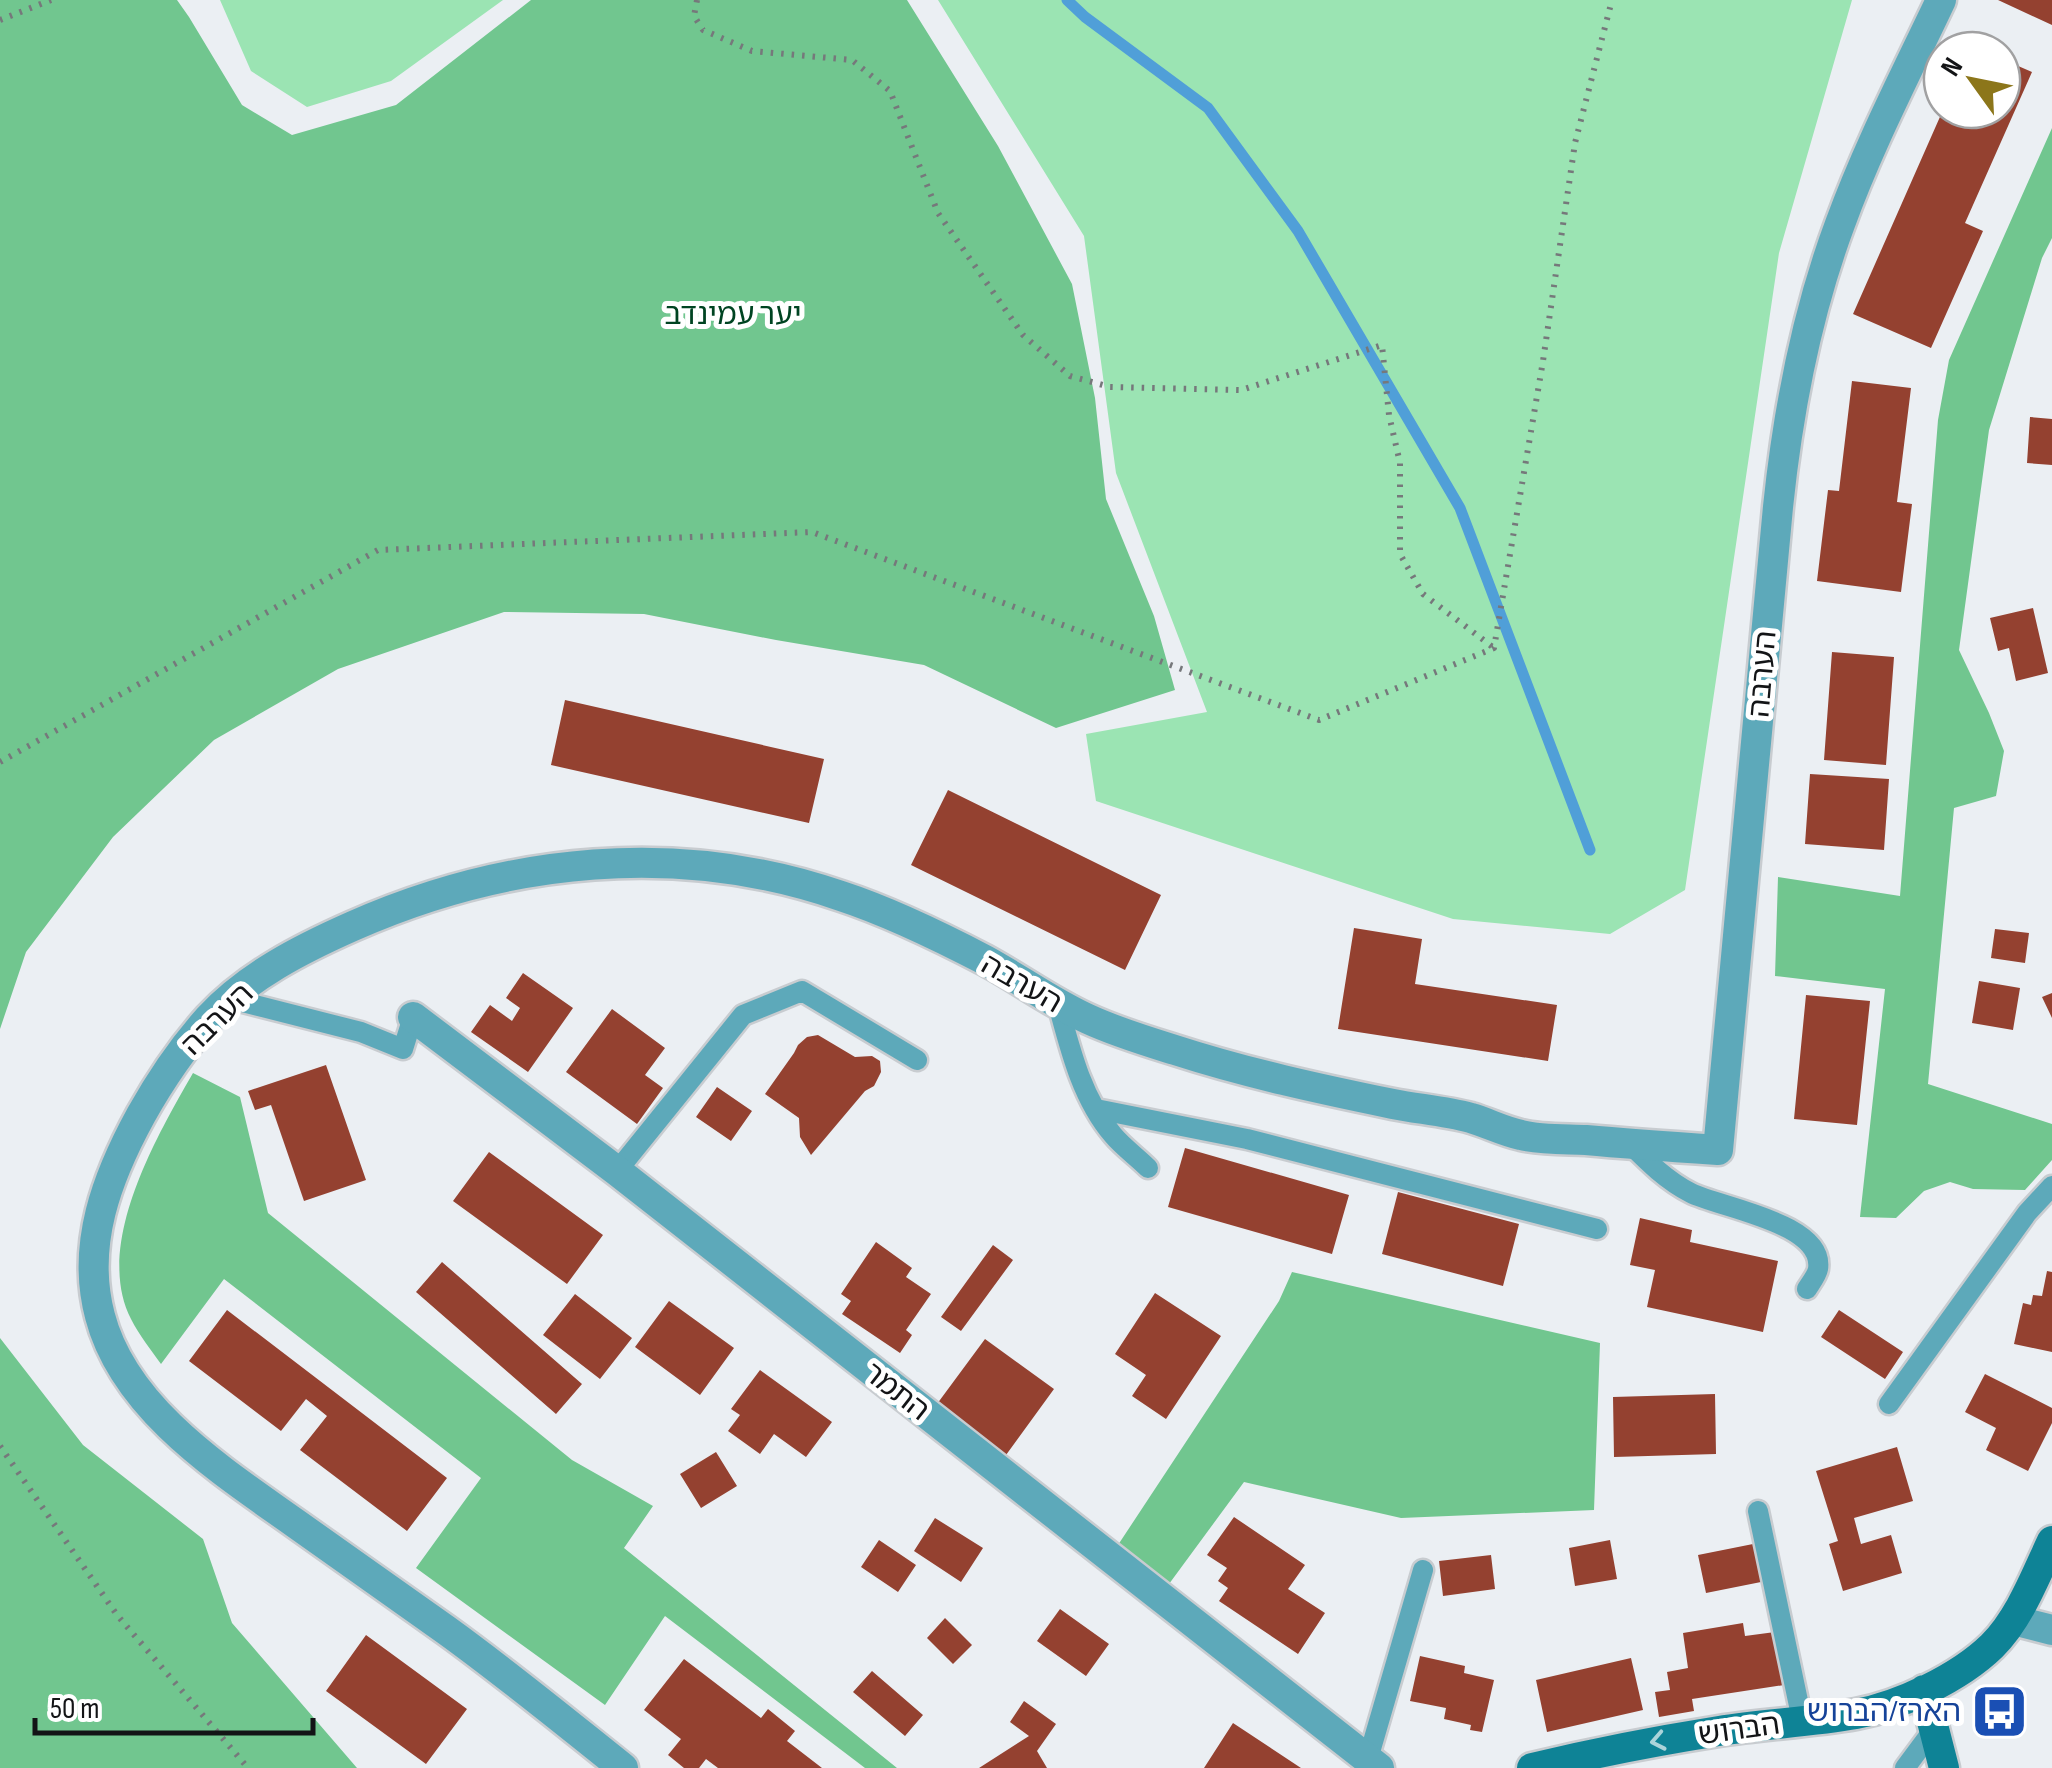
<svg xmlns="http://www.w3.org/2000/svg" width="2052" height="1768" viewBox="0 0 2052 1768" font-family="'Sofia Sans Condensed','Noto Sans Hebrew',sans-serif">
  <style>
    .green { fill: #9be4b3 }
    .forest { fill: #71c68f }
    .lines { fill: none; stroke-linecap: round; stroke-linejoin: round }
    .stream { stroke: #509fd8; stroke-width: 11 }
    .building { fill: #944130 }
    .lane-casing { stroke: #c8ccd0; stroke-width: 25 }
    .street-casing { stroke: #c8ccd0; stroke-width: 35 }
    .secondary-casing { stroke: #c8ccd0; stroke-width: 35 }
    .path { stroke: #76787b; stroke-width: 6; stroke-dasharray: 2.5 8; stroke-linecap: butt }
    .lane { stroke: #5da9ba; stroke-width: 20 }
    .street { stroke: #5da9ba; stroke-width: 30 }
    .secondary { stroke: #0e8396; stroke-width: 30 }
    .oneway { stroke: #abd4da }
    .labels { text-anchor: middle; stroke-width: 10; stroke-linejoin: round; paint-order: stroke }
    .park-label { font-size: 30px; fill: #042; stroke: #fff }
    .street-label { font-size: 30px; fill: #131416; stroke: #fff }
    .transit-label { font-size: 30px; fill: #164399; stroke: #fff; text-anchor: end }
  </style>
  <rect width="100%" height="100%" fill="#ebeff3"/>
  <path class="green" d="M220 0H503L391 81 307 107 251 71Z
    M938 0H1852L1779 253 1685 890 1610 934 1453 919 1096 801 1086 734 1207 712 1116 473 1084 236Z"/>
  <path class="forest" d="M0 0H177L189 17 242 105 292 135 396 105 531 0H907L998 146 1072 284 1095 398 1106 499 1154 616 1175 690 1056 728 924 665 776 640 644 614 504 612 338 669 214 740 113 837 26 952 0 1029Z
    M2052 128V238L2042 258 1989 430 1959 650 1989 713 2004 751 1996 796 1954 808 1928 1084 2052 1124V1160L2025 1190 1973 1189 1950 1182 1924 1191 1896 1218 1860 1217 1885 989 1775 976 1778 877 1900 896 1938 420 1949 360Z
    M193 1073 240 1097 268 1213 572 1460 653 1506 624 1548 897 1768H865L665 1616 605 1705 416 1568 481 1478 224 1279 161 1364C151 1350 139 1335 131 1319 93 1245 157 1136 193 1073Z
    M1292 1272 1600 1343 1594 1510 1401 1518 1244 1482 1169 1584 1116 1548 1279 1301Z
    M0 1338 83 1445 203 1539 232 1623 357 1768H0Z"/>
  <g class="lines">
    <path class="stream" d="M1067 0 1085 17 1208 108 1298 231 1460 508 1590 850"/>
  </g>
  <path class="building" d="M1998 0H2052V25Z
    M2002 59 2032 72 1965 223 1983 231 1931 348 1853 314 1943 110H2002Z
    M1852 381 1911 388 1897 502 1912 504 1901 592 1817 581 1828 490 1839 491Z
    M2030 417 2052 419V465L2027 463Z
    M2033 608 2048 673 2016 681 2009 648 1998 651 1990 618Z
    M1832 652 1894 657 1886 765 1824 760Z
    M565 700 824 759 809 823 551 765Z
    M1810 774 1889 779 1884 850 1805 844Z
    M948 790 1161 895 1125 970 911 865Z
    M1354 928 1422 939 1415 984 1557 1005 1548 1061 1338 1029Z
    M1995 929 2029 933 2025 963 1991 958Z
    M523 973 573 1008 528 1072 471 1032 490 1005 512 1021 520 1008 506 998Z
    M1979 981 2020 988 2013 1030 1972 1023Z
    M2052 993V1018L2042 997Z
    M1806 995 1870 1001 1857 1125 1794 1119Z
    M612 1009 665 1048 645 1075 663 1088 637 1124 566 1072Z
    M818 1035 855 1057 872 1056 880 1061 881 1072 874 1086 865 1091 811 1155 800 1137 799 1118 765 1094 794 1053 798 1045 807 1037Z
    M326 1065 366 1180 304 1201 271 1105 255 1110 248 1091Z
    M717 1087 752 1111 731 1141 696 1117Z
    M1185 1148 1349 1195 1332 1254 1168 1207Z
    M489 1152 603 1235 567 1284 453 1201Z
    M1398 1192 1519 1224 1503 1286 1382 1254Z
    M1640 1218 1692 1230 1690 1242 1778 1261 1763 1332 1647 1307 1655 1270 1630 1265Z
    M876 1242 912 1268 906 1277 931 1294 906 1330 912 1335 900 1353 842 1314 851 1301 841 1294Z
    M993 1245 1013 1260 961 1331 941 1317Z
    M442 1262 582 1384 556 1414 416 1292Z
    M2047 1271 2052 1272V1352L2014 1344 2023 1303 2031 1305 2033 1295 2042 1296Z
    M1155 1293 1221 1336 1166 1419 1132 1396 1146 1375 1115 1354Z
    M575 1294 632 1338 600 1379 543 1335Z
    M669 1301 734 1348 700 1395 635 1347Z
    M227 1310 447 1478 407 1531 300 1450 327 1416 306 1399 281 1431 189 1361Z
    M1839 1310 1903 1352 1885 1379 1821 1337Z
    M985 1339 1054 1389 1006 1455 937 1404Z
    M760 1370 832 1422 806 1457 774 1434 760 1454 728 1431 740 1415 731 1409Z
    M1985 1374 2052 1408V1423L2028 1471 1986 1450 1996 1428 1965 1412Z
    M1715 1394 1716 1454 1614 1457 1613 1397Z
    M1897 1447 1913 1501 1854 1518 1861 1544 1891 1535 1902 1573 1843 1591 1829 1544 1838 1541 1816 1471Z
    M716 1452 737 1486 701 1508 680 1474Z
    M1234 1517 1305 1565 1288 1589 1325 1613 1298 1654 1219 1601 1228 1588 1218 1581 1227 1568 1207 1555Z
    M935 1518 983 1548 961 1582 914 1551Z
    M879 1540 916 1565 898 1592 861 1567Z
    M1610 1540 1617 1579 1575 1586 1569 1548Z
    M1758 1543 1766 1581 1706 1593 1698 1555Z
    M1491 1555 1495 1589 1443 1596 1439 1561Z
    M1060 1609 1109 1644 1086 1676 1037 1641Z
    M945 1618 972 1645 953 1664 927 1638Z
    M1743 1623 1745 1636 1775 1632 1784 1685 1692 1699 1694 1711 1659 1717 1655 1692 1670 1690 1667 1672 1688 1668 1683 1633Z
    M366 1635 467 1709 426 1764 326 1691Z
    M1420 1656 1465 1666 1464 1673 1494 1680 1482 1732 1470 1730 1471 1725 1444 1719 1446 1708 1410 1701Z
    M1631 1658 1643 1710 1547 1732 1536 1680Z
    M684 1659 761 1718 768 1709 795 1731 787 1741 822 1768H718L706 1759 699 1768H684L668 1755 681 1739 644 1710Z
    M872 1671 923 1715 905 1736 853 1692Z
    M1024 1701 1056 1724 1037 1751 1047 1768H979L1029 1736 1010 1722Z
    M1233 1723 1301 1768H1204Z"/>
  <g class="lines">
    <defs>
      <path id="lane" d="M231 999 361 1032 403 1049 413 1017
        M1058 1004C1070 1049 1082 1099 1113 1135 1123 1147 1137 1157 1148 1168
        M1096 1109 1247 1139 1597 1229
        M1629 1143C1648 1162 1667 1181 1691 1193 1721 1208 1825 1223 1818 1269 1817 1275 1810 1284 1807 1289
        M617 1171 743 1015 802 991 917 1060
        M1889 1404 2027 1213 2052 1186
        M1758 1511 1802 1720
        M1368 1759 1423 1570
        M1905 1768 1934 1729"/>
      <path id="street" d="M413 1017 617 1171 1379 1768
        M2013 1620 2052 1630
        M623 1768C564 1721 507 1674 446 1630 396 1594 345 1559 295 1523 222 1471 124 1409 100 1316 81 1245 107 1177 141 1115 160 1081 183 1047 209 1018 248 976 301 949 353 926 507 858 679 840 841 896 890 912 939 936 985 960 1020 979 1052 1003 1088 1019 1116 1032 1146 1041 1175 1050 1246 1073 1320 1089 1393 1104 1418 1109 1445 1111 1471 1118 1488 1123 1503 1131 1521 1135 1541 1140 1565 1139 1586 1140 1630 1144 1674 1147 1718 1150L1778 507C1788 411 1806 315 1840 224 1868 147 1906 74 1941 0"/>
      <path id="secondary" d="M1924 1690 1944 1768
        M1532 1768C1594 1753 1656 1741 1719 1731 1764 1724 1811 1722 1856 1714 1900 1706 1959 1678 1992 1646 2020 1618 2035 1577 2052 1541"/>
    </defs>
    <use href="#lane" class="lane-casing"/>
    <use href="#street" class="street-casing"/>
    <use href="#secondary" class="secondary-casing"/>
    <path class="path" d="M697 0 694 16 703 30 752 51 852 60 890 91 938 213 1023 335 1070 376 1110 387 1241 390 1382 345 1389 415 1400 463V554L1423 594 1494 648
      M0 20 51 0
      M0 762 378 550 812 532 1319 720 1494 648 1543 361 1575 143 1612 0
      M0 1446 117 1615 248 1768"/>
    <use href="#lane" class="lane"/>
    <use href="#street" class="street"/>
    <use href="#secondary" class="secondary"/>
  </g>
  <defs><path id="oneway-chevron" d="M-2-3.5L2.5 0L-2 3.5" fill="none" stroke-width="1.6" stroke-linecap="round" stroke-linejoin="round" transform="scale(2.5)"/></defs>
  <use class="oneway" href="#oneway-chevron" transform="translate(1658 1741) rotate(169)"/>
  <defs>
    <symbol id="bus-square" viewBox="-11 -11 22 22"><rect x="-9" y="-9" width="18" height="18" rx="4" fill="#1a4fb4" stroke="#fff"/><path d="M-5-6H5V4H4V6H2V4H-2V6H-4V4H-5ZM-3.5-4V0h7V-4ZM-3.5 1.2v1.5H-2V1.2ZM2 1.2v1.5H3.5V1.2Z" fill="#fff"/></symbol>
  </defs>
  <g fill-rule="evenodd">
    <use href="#bus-square" x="1968" y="1680" width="63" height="63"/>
  </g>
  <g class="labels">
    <g class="park-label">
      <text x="733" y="324">יער עמינדב</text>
    </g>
    <g class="street-label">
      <text transform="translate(1762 674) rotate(-85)" y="10">הערבה</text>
      <text transform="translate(1022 983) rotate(30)" y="10">הערבה</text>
      <text transform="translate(217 1019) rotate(-45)" y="10">הערבה</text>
      <text transform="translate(897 1391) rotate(38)" y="10">התמר</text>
      <text transform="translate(1739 1729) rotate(-8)" y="10">הברוש</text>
    </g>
    <g class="transit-label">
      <text x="1961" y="1721">הארז/הברוש</text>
    </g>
  </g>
  <g transform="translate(1972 80) rotate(303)"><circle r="48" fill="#ffffff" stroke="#a1a1a2" stroke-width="2.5"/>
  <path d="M0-8L18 38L0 25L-18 38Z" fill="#8c761a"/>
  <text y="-15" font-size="28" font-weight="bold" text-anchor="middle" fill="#131416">N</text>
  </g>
  <path d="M35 1718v15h278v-15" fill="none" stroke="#131416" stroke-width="5"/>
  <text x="50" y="1718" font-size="30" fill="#131416" stroke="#ffffff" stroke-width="8" paint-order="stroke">50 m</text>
</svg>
